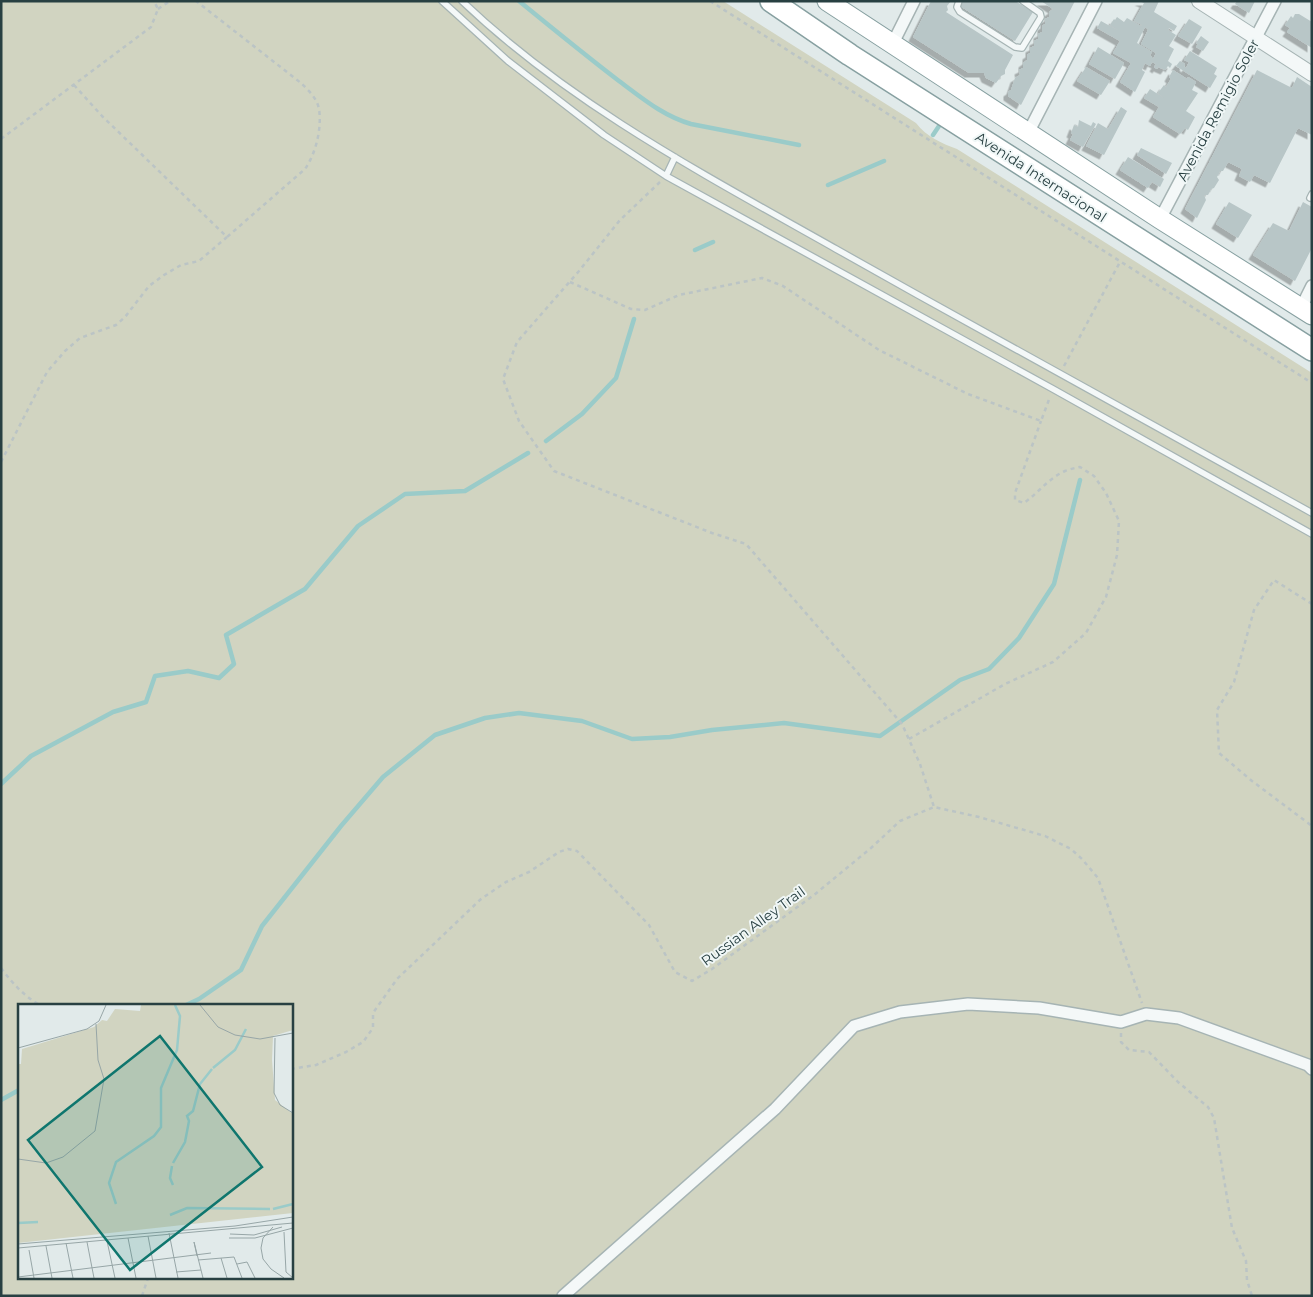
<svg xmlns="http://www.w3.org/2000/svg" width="1313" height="1297" viewBox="0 0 1313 1297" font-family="Montserrat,sans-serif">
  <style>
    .green { fill: #d1d4c1; fill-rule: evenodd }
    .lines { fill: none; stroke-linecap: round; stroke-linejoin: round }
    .stream { stroke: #9acbc9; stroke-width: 4.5 }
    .building { fill: #b8c6c7; fill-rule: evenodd; filter: url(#shadow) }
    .service-casing { stroke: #a6b4b4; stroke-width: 8 }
    .minor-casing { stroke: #a6b4b4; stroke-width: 14 }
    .tertiary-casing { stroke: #a6b4b4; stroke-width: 16 }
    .trunk-casing { stroke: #87a0a1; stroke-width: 21 }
    .motorway-casing { stroke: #87a0a1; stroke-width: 24 }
    .path { stroke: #bbc4c5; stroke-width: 2.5; stroke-dasharray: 4 4; stroke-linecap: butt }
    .service { stroke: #f4f8f8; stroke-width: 5.5 }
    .minor { stroke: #f4f8f8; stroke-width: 11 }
    .tertiary { stroke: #f4f8f8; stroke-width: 14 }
    .trunk { stroke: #fff; stroke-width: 19 }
    .motorway { stroke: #fff; stroke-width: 21 }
    .labels { text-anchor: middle; stroke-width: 4; stroke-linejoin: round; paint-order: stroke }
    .street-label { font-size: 14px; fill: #284042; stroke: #f0f7f7 }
    .inset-river { fill: none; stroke: #9acbc9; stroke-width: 2.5 }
    .inset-road { fill: none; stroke: #97a6a7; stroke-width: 1 }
    .view { fill: #0f766e; fill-opacity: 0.15; stroke: #0f766e; stroke-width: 2.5 }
    .inset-edge { fill: none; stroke: #284042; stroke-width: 2.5 }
  </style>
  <defs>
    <filter id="shadow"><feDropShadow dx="-4.5" dy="4.5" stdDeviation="0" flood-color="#0004"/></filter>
  </defs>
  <rect width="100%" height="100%" fill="#e1eaea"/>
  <path class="green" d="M1 1H723L916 123C927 137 941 143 957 149L1312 373V1296H1ZM19 1006H291V1278H19Z"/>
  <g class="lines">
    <path class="stream" d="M519 1C552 28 585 55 619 81 642 98 663 116 691 124L799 145
      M933 135 941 123
      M828 185 884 161
      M695 250 713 242
      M546 441 582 414 616 378 634 319
      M1 784 31 756 113 712 146 702 155 676 188 671 219 678 234 664 226 635 305 589 358 526 405 494 465 491 528 453
      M184 1006 199 999 241 970 262 926 341 826 383 777 435 735 485 718 519 713 582 721 632 739 670 737 712 730 784 723 880 736 960 680 989 669 1019 638 1054 584 1080 480
      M1 1100 19 1090"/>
  </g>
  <path class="building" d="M931 1H951L947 6 948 10 946 12 1013 55 1005 70V74L1001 76 996 83 986 78 984 73H969L913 37Z
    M964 1H1015L1033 12 1015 41 960 6Z
    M1041 1H1075L1021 105 1008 96V92L1011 90 1015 78 1020 75 1019 70 1023 68V63L1027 60V55L1030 53V48L1034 46V41L1038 39V34L1042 32V26L1045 24V19L1049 17V12L1053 9Z
    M1139 1H1159L1154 12 1177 26 1174 31 1169 28 1168 30 1176 35 1169 46 1174 49 1168 61 1172 64 1170 68 1168 66 1165 70 1158 67 1157 69 1154 67 1156 64 1152 62 1150 66 1145 63 1142 70 1145 72 1135 92 1120 82 1131 63 1113 53 1120 41 1097 28 1101 21 1119 31 1110 25 1114 19 1115 20 1117 17 1124 22 1127 18 1141 26 1142 25 1134 21 1144 3ZM1145 27 1148 29 1147 32 1141 44 1156 53 1153 59 1150 55 1152 52 1137 43Z
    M1237 1H1255L1249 13 1235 4Z
    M1295 14H1299L1312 22V48L1287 32 1290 28 1285 25 1291 16 1293 18Z
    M1189 19 1202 27 1192 44 1178 36Z
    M1201 36 1209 42 1203 51 1196 47 1198 44 1196 43Z
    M1098 47 1124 63 1115 79 1089 64Z
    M1190 51 1217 68 1214 74 1217 76 1210 88 1176 66 1180 61 1185 64 1184 66 1186 68 1189 62 1184 60Z
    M1086 67 1110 81 1101 95 1077 81Z
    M1173 70 1187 79 1188 77 1196 82 1192 90 1198 93 1186 111 1195 117 1188 130 1185 128 1180 134 1153 117 1159 107 1144 98 1150 89 1164 98 1158 93 1164 85 1166 87 1171 79 1169 77Z
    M1257 70 1292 88 1297 77 1312 87V135L1298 128 1270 183 1254 175 1250 182 1239 176 1242 169 1228 162 1223 171H1220L1217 177 1219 180 1214 188 1211 189 1208 195H1204L1206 200 1197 218 1185 209Z
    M1121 107 1127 111 1104 155 1086 146 1098 123 1108 129Z
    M1079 120 1091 126 1093 122 1096 124 1083 147 1070 140 1073 134 1071 133 1074 125 1078 127Z
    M1141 148 1172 163 1166 174 1137 155Z
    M1128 157 1164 179 1160 187 1152 182 1148 188 1120 170Z
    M1229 202 1252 215 1238 238 1216 224Z
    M1303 202 1312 207V248L1295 281 1253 255 1273 223 1289 231Z"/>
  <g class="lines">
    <defs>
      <path id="service" d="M442 1 508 61 604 135 666 176 1053 389 1312 534
        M462 1C571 105 705 175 836 249 994 338 1153 425 1312 513
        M959 1 957 7 960 12 1015 47 1022 48 1041 17 1040 13 1023 1
        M666 176 675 157
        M1310 198 1312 194"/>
      <path id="minor" d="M893 43 914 1
        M1028 133 1096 1
        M1160 219 1275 1
        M1301 308 1312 286
        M563 1296 775 1109 854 1026 900 1012 968 1004 1039 1008 1121 1022 1146 1014 1179 1018 1308 1065 1312 1069"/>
      <path id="tertiary" d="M1199 1 1312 74"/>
      <path id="trunk" d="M827 1 1160 219 1312 315"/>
      <path id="motorway" d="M771 1 850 55 1312 350"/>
    </defs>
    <use href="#service" class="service-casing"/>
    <use href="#minor" class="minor-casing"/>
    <use href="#tertiary" class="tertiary-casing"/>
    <use href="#trunk" class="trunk-casing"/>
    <use href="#motorway" class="motorway-casing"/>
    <path class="path" d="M710 1 1312 383
      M158 9 170 1
      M74 85 102 116 227 237 305 169C316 153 322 128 319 109 317 98 308 90 301 83L196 1
      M1 139 151 27 158 9 154 1
      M660 182 620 220 579 271 517 342 503 379 519 421 554 471 712 533 746 544 902 724 920 764 934 807
      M570 282 631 309 645 310 679 295 762 278 783 286 879 350 968 394 1041 421 1050 397
      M1064 366 1120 262
      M1 462 47 372 65 351 80 338 116 325 125 317 149 286 164 275 181 265 199 261 227 237
      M1312 604 1274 580 1254 610 1234 682 1217 710 1219 753 1252 781 1312 826
      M909 739 1005 684 1053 662 1086 633 1106 597 1117 555 1119 521 1106 493 1094 476 1080 467C1075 468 1070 469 1065 471 1049 478 1038 493 1024 503L1015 500V493L1041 421
      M1 968C13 984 24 996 41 1006
      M1121 1033V1042L1129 1050 1149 1052 1178 1082 1208 1107 1214 1118 1232 1228 1246 1261 1247 1280 1252 1296
      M291 1069 316 1065 346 1052 363 1042 373 1028V1013L397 979 481 899 506 882 529 872 559 852 568 849 577 851 649 925 675 972 692 981 712 969 814 895 871 848 900 821 934 807 979 817 1045 836 1071 849 1082 859 1098 878 1142 1003
      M142 1296 148 1278"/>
    <use href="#service" class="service"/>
    <use href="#minor" class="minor"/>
    <use href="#tertiary" class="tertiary"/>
    <use href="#trunk" class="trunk"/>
    <use href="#motorway" class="motorway"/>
  </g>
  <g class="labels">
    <g class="street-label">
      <text transform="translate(1218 110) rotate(-62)" y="5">Avenida Remigio Soler</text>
      <text transform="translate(1041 177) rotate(33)" y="5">Avenida Internacional</text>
      <text transform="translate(753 926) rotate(-36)" y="5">Russian Alley Trail</text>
    </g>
  </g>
  <g transform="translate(18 1004)">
    <rect width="275" height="275" fill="#e1eaea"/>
    <path d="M123 1H275V26L255 32 254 56 257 96 275 110V209L0 239V60H3L4 45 76 23 84 16 89 17 97 5 122 7Z" fill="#d1d4c1"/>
    <path class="inset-river" d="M195 64 217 46 228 25M155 159 167 138 171 117 169 112 175 107 182 80 194 65M154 162 152 174 155 181M98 200 91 179 98 158 136 132 143 123V84L159 46 162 12 157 1M255 205 275 200M152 211 169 204 252 205M0 219 20 218"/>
    <path class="inset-road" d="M182 1 200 23 217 31 242 35 275 29M257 34 256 89 262 101 275 109M0 44 69 25 81 17 88 1M0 155 28 159 45 153 77 127 86 75 80 56 78 20M266 228 268 268 275 274M151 229 160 274M212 230 236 231 264 223M130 232 138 274M110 234 118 274M211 234H237L275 224M89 237 97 274M69 238 76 274M48 239 55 274M0 240 217 222 275 213M28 242 34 274M0 244 275 219M11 246 16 274M179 252 176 238 185 274M203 254 209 274M180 256 216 253 224 274M219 260 229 258 237 274M253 265 266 274M253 265 245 255 243 244 245 234 255 223M158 268 183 266M0 273 193 249"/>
    <path class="view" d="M142 32 244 163 112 266 10 136Z"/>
    <rect width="275" height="275" class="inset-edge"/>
  </g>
  <rect width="1313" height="1297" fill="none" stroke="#284042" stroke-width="5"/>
</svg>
